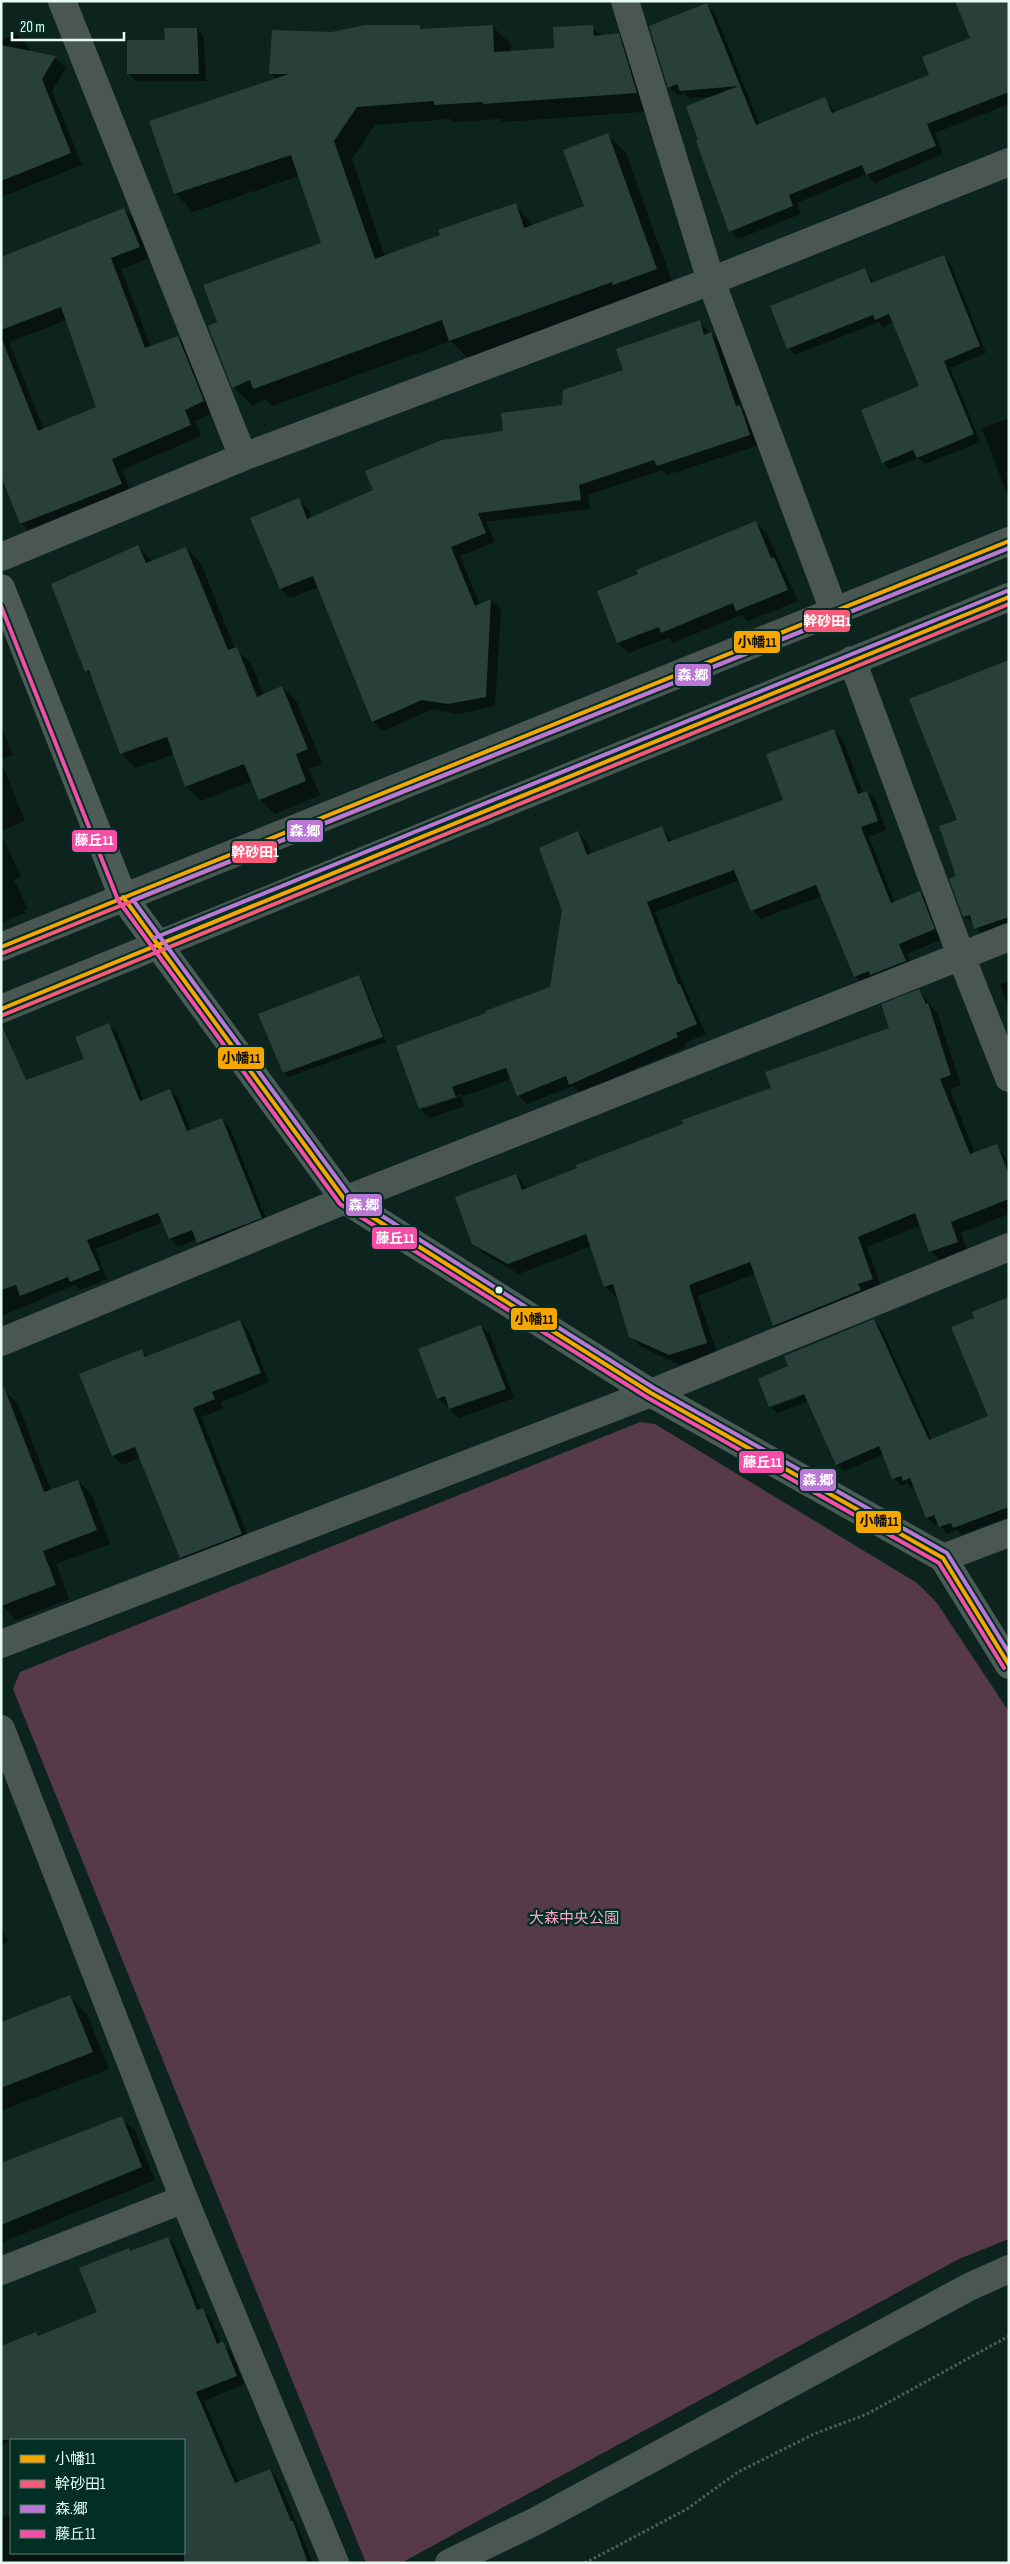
<svg xmlns="http://www.w3.org/2000/svg" width="1010" height="2564" viewBox="0 0 1010 2564" font-family="'Sofia Sans Condensed','Noto Sans JP',sans-serif">
  <style>
    .green { fill: #573a48 }
    .shadow { fill: #0007; fill-rule: evenodd }
    .building { fill: #29403a }
    .lines { fill: none; stroke-linecap: round; stroke-linejoin: round }
    .path { stroke: #515d5a; stroke-width: 3; stroke-dasharray: 2.5 2.5; stroke-linecap: butt }
    .minor { stroke: #495651; stroke-width: 28 }
    .major { stroke: #4c5b56; stroke-width: 28 }
    .bus-1-casing { stroke: #032e23; stroke-width: 8 }
    .bus-2-casing { stroke: #032e23; stroke-width: 8 }
    .bus-3-casing { stroke: #032e23; stroke-width: 8 }
    .bus-4-casing { stroke: #032e23; stroke-width: 8 }
    .bus-1 { stroke: #f7a600; stroke-width: 4 }
    .bus-2 { stroke: #f75a77; stroke-width: 4 }
    .bus-3 { stroke: #ba77d6; stroke-width: 4 }
    .bus-4 { stroke: #f54da8; stroke-width: 4 }
    .bus-dot { fill: #e5fbf3; stroke: #032e23; stroke-width: 2 }
    .labels { text-anchor: middle; stroke-width: 5; stroke-linejoin: round; paint-order: stroke }
    .park-label { font-size: 15px; fill: #fda5cb; stroke: #032e23 }
    .line-badge { stroke: #032e23; stroke-width: 2 }
    .badge-label { font-size: 14px; text-anchor: middle; font-weight: bold; fill: #fff }
    .pale-badge-label { font-size: 14px; text-anchor: middle; font-weight: bold; fill: #111 }
  </style>
  <rect width="100%" height="100%" fill="#0d241e"/>
  <path class="green" d="M640 1422 655 1424 917 1583 937 1603 1009 1712V2239L959 2259 401 2563H366L13 1689 20 1672Z"/>
  <path class="shadow" d="M1009 1V104L935 133 943 154 875 183 867 174 797 203 801 214 738 239 730 231 700 141 712 97 689 98 684 93 677 95 669 87 707 5 715 13 760 125 825 99 836 113 930 75Z
    M419 26 423 30 492 26 511 44V52L555 49 592 27 602 36 618 35 636 53 654 111 503 122 500 119 453 122 450 119 375 125 352 159 385 257 515 205 534 226 586 207 608 135 626 153 674 287 468 358 451 341 272 406 265 399 252 406 234 387 209 326 218 323 323 244 299 176 193 212 175 193 277 80 271 74 333 34Z
    M197 29 204 37 206 81H136L129 74 166 41Z
    M16 34 27 45 31 53 55 58 66 68 52 91 82 165 1 197V40Z
    M124 209 135 220 150 258 121 269 151 347 178 337 189 348 214 413 195 421 201 436 122 470 132 495 32 534 21 523 1 472V258ZM67 320 98 408 44 430 9 342Z
    M943 256 950 263 986 353 950 368 980 442 925 464 918 458 890 469 883 462 921 387 893 322 883 327 879 322 795 355 788 348 865 270 874 283Z
    M699 322 721 343 743 410 749 416 759 445 667 475 662 470 588 495 590 509 486 522 495 542 460 556 480 605 491 600 501 610 495 706 458 714 433 709 383 731 373 721 319 587 290 598 281 589 252 518 298 500 308 509 312 518 564 406 624 371Z
    M1009 418V500L982 428Z
    M756 523 767 534 798 601 748 621 741 615 673 643 668 638 629 653 618 643Z
    M138 546 153 562 186 548 201 563 235 649 251 663 264 695 282 687 297 702 322 764 309 769 320 795 275 814 260 799 252 781 201 801 186 786 174 754 135 768 121 753 93 678 86 671Z
    M1009 661V927L983 936 974 924 965 917 951 880 958 877V821Z
    M1 726 13 755 1 759Z
    M834 730 843 740 863 793 867 792 876 801 886 830 869 837 895 903 920 893 930 902 943 939 907 954 915 970 864 985 855 976 822 896 761 919 752 910 740 880 655 912 686 991 706 1034 685 1043 686 1047 580 1093 573 1086 527 1104 518 1095 512 1079 461 1097 464 1106 430 1118 420 1109 397 1047 488 1014 551 988 578 833 587 842 592 855 662 828 673 842 785 801ZM461 1094 462 1096 424 1109V1107Z
    M1 762 25 821 1 831Z
    M1 834 21 876 14 880 28 909 24 911 25 913 1 923Z
    M359 976 363 981 386 1042 288 1077 284 1072Z
    M1009 981V1007L1000 984Z
    M919 991 938 1015 961 1085 950 1089 975 1154 996 1146 1009 1162V1214L961 1233 968 1252 941 1261 930 1251 921 1225 867 1247 882 1289 785 1336 774 1326 755 1274 698 1296 717 1353 680 1365 641 1347 630 1336 618 1296 616 1297 605 1287 591 1246 519 1274 484 1254 474 1244 516 1175 528 1189 772 1089 891 1028Z
    M109 1025 117 1033 144 1101 170 1090 178 1098 191 1131 222 1119 230 1128 269 1226 206 1251 197 1239 178 1247 170 1238 163 1222 95 1249 107 1279 80 1290 75 1285 1 1316V1120L86 1060Z
    M1009 1301V1521L1006 1518 961 1535 957 1530 947 1534 939 1523 935 1525 927 1518 915 1486 911 1488 907 1483 901 1486 894 1478 884 1454 844 1471 837 1464 809 1401 778 1413 770 1406 790 1367 874 1320 881 1328 932 1440 989 1417 976 1319ZM809 1390 810 1393 772 1407V1404Z
    M240 1321 249 1331 269 1382 221 1402 223 1409 201 1417 251 1544 190 1567 181 1558 141 1457 122 1465 113 1455 142 1351 148 1357Z
    M481 1326 490 1335 514 1398 459 1418 438 1398Z
    M4 1390 18 1404 51 1491 78 1481 92 1495 110 1544 56 1564 69 1599 16 1620 1 1604Z
    M1 1927 8 1942 1 1945Z
    M70 1997 87 2014 109 2069 1 2111V2024Z
    M121 2118 135 2131 155 2180 1 2243V2165Z
    M168 2238 176 2247 201 2310 211 2318 221 2343 231 2351 244 2384 204 2401 239 2483 270 2470 278 2479 313 2563H2L1 2518 11 2514V2553H184V2440H23L22 2438 11 2440 1 2446V2347L36 2333 40 2337 98 2312 129 2249 132 2252Z"/>
  <path class="building" d="M955 1H1009V92L927 124 936 146 866 175 862 165 789 195 793 206 729 232 696 141 698 140 686 106 739 86 680 91 677 84 668 88 649 26 707 3 756 125 825 97 832 113 929 75 922 57 970 38Z
    M365 25H420V29L493 25 494 52 554 48 553 27 593 25 594 36 619 33 637 93 483 104V102L434 105V101L357 107 334 141 375 259 440 235 438 230 516 203 524 228 584 206 563 150 608 133 657 269 613 285 612 282 449 341 442 320 253 389 250 380 232 388 208 326 217 322 203 285 321 243 291 155 174 194 149 121 289 74H269L272 30 332 32Z
    M164 28H197L199 74H127V40H165Z
    M1 45 56 56 42 79 71 153 1 181Z
    M124 208 140 247 111 258 145 348 178 336 204 401 185 410 191 425 112 459 122 484 20 524 1 476V342H3L38 431 96 407 61 307 1 330V257Z
    M944 255 980 346 944 361 974 434 917 458 913 450 882 463 861 410 919 386 889 314 875 320 873 315 787 349 770 306 865 268 871 283Z
    M700 320 704 335 711 332 736 406 740 405 750 435 657 466 654 460 579 485 581 500 478 513 486 533 451 547 475 606 491 599 486 697 448 704 422 700 372 722 313 576 280 589 250 518 299 498 307 519 373 490 365 471 442 440 503 431 501 413 562 405 563 390 623 370 616 349Z
    M756 521 771 558 774 557 788 590 736 611 733 603 661 633 659 627 617 643 597 591 638 574 636 570Z
    M138 545 146 563 186 547 228 650 237 647 257 697 282 686 308 749 296 754 306 781 259 800 244 764 185 787 167 737 120 754 89 670 85 672 51 584Z
    M1009 660V917L974 929 970 915 963 917 949 879 956 876 939 826 957 820 909 699Z
    M834 729 858 794 867 791 878 821 861 827 891 903 920 891 935 929 899 944 906 961 870 975 869 971 854 977 816 885 751 911 734 870 647 902 678 984H680L697 1024 676 1033 678 1037 569 1085 566 1076 517 1096 506 1068 452 1087 456 1097 419 1109 396 1046 486 1013 485 1011 550 987 562 910 539 848 578 831 587 855 662 826 668 842 783 800 766 754Z
    M359 975 383 1037 283 1073 258 1014Z
    M919 989 926 1004 928 1003 951 1075 940 1079 970 1154 997 1144 1009 1175V1199L951 1222 958 1242 929 1252 915 1213 858 1237 873 1279 858 1284 861 1290 773 1326 750 1262 689 1285 707 1343 669 1355 629 1337 613 1284 604 1287 586 1234 508 1264 472 1244 455 1197 516 1174 522 1190 577 1168 576 1165 683 1124 682 1120 771 1088 765 1072 889 1028 881 1004Z
    M109 1023 140 1101 170 1089 187 1131 222 1118 262 1218 197 1243 192 1230 169 1239 158 1213 87 1240 100 1270 70 1282 68 1277 20 1296 16 1285 1 1290V1024L26 1080 84 1059 75 1037Z
    M1009 1297V1507L953 1528 951 1523 939 1527 934 1515 926 1518 910 1478 903 1481 901 1476 892 1479 879 1446 836 1465 804 1394 769 1407 758 1379 788 1366 784 1356 874 1319 929 1440 988 1416 951 1327 974 1318 972 1312Z
    M240 1320 261 1373 212 1392 215 1399 193 1408 242 1534 180 1558 135 1447 112 1456 79 1374 142 1349 145 1357Z
    M481 1325 506 1389 449 1409 445 1396 437 1399 418 1349Z
    M1 1387H4L44 1492 78 1480 97 1530 43 1551 56 1585 1 1606Z
    M70 1995 93 2052 1 2088V2022Z
    M122 2116 142 2167 1 2225V2163Z
    M168 2237 197 2310 203 2308 217 2344 223 2341 237 2376 196 2392 235 2483 270 2469 291 2521H293L308 2563H184V2440H1V2346L36 2332 38 2336 97 2312 79 2268 129 2248 130 2251Z"/>
  <g class="lines">
    <path class="path" d="M585 2563 687 2509 738 2472 814 2434 867 2414 1009 2336"/>
    <path class="minor" d="M62 1 243 457
      M625 1 711 281 834 611
      M1 557 243 457 711 281 1009 162
      M852 660 961 956 1009 1078
      M1 947 1009 541
      M1 1009 1009 597
      M1 1342 345 1200 1009 937
      M943 1558 1009 1533
      M1 1644 651 1393 1009 1247
      M1 1729 184 2199 335 2563
      M1 2271 184 2199
      M449 2563 536 2521 969 2287 1009 2269"/>
    <path class="major" d="M1 588 123 897 345 1200 651 1393 943 1558 1009 1665"/>
    <defs>
      <path id="bus-1" d="M123 897 345 1200 651 1393 943 1558 1009 1665
        M1 947 1009 541
        M1 1009 1009 597"/>
      <path id="bus-2" d="M3 953 1009 548
        M3 1015 1009 604"/>
      <path id="bus-3" d="M1009 548 133 900 349 1195 654 1388 947 1553 1009 1653
        M154 938 1007 591"/>
      <path id="bus-4" d="M1 606 118 900 340 1204 648 1398 939 1563 1004 1668"/>
    </defs>
    <use href="#bus-1" class="bus-1-casing"/>
    <use href="#bus-2" class="bus-2-casing"/>
    <use href="#bus-3" class="bus-3-casing"/>
    <use href="#bus-4" class="bus-4-casing"/>
    <use href="#bus-1" class="bus-1"/>
    <use href="#bus-2" class="bus-2"/>
    <use href="#bus-3" class="bus-3"/>
    <use href="#bus-4" class="bus-4"/>
  </g>
  <circle class="bus-dot" cx="499" cy="1290" r="4.5"/>
  <g class="labels">
    <g class="park-label">
      <text x="574" y="1923">大森中央公園</text>
    </g>
  </g>
  <g class="line-badge">
    <rect x="803" y="609" width="48" height="24" rx="5" fill="#f75a77"/>
    <rect x="733" y="630" width="48" height="24" rx="5" fill="#f7a600"/>
    <rect x="674" y="663" width="38" height="24" rx="5" fill="#ba77d6"/>
    <rect x="286" y="819" width="38" height="24" rx="5" fill="#ba77d6"/>
    <rect x="71" y="829" width="47" height="24" rx="5" fill="#f54da8"/>
    <rect x="231" y="840" width="47" height="24" rx="5" fill="#f75a77"/>
    <rect x="217" y="1046" width="48" height="24" rx="5" fill="#f7a600"/>
    <rect x="345" y="1193" width="38" height="24" rx="5" fill="#ba77d6"/>
    <rect x="371" y="1226" width="47" height="24" rx="5" fill="#f54da8"/>
    <rect x="510" y="1307" width="48" height="24" rx="5" fill="#f7a600"/>
    <rect x="738" y="1450" width="47" height="24" rx="5" fill="#f54da8"/>
    <rect x="799" y="1468" width="38" height="24" rx="5" fill="#ba77d6"/>
    <rect x="855" y="1510" width="47" height="24" rx="5" fill="#f7a600"/>
  </g>
  <g class="badge-label">
    <text x="827" y="626">幹砂田1</text>
    <text x="693" y="680">森.郷</text>
    <text x="305" y="836">森.郷</text>
    <text x="94" y="845">藤丘11</text>
    <text x="255" y="857">幹砂田1</text>
    <text x="364" y="1210">森.郷</text>
    <text x="395" y="1243">藤丘11</text>
    <text x="762" y="1467">藤丘11</text>
    <text x="818" y="1485">森.郷</text>
  </g>
  <g class="pale-badge-label">
    <text x="757" y="647">小幡11</text>
    <text x="241" y="1063">小幡11</text>
    <text x="534" y="1324">小幡11</text>
    <text x="879" y="1526">小幡11</text>
  </g>
  <rect width="1010" height="2564" fill="none" stroke="#e5fbf3" stroke-width="5"/>
  <rect x="10" y="2439" width="175" height="115" fill="#032e23" stroke="#5d8076"/>
  <rect x="20" y="2455" width="25" height="8" fill="#f7a600" stroke="#5d8076"/>
  <text x="55" y="2464" font-size="15" fill="#e5fbf3">小幡11</text>
  <rect x="20" y="2480" width="25" height="8" fill="#f75a77" stroke="#5d8076"/>
  <text x="55" y="2489" font-size="15" fill="#e5fbf3">幹砂田1</text>
  <rect x="20" y="2505" width="25" height="8" fill="#ba77d6" stroke="#5d8076"/>
  <text x="55" y="2514" font-size="15" fill="#e5fbf3">森.郷</text>
  <rect x="20" y="2530" width="25" height="8" fill="#f54da8" stroke="#5d8076"/>
  <text x="55" y="2539" font-size="15" fill="#e5fbf3">藤丘11</text>
  <path d="M12 32v8h112v-8" fill="none" stroke="#e5fbf3" stroke-width="2.5"/>
  <text x="20" y="32" font-size="15" fill="#e5fbf3" stroke="#032e23" stroke-width="4" paint-order="stroke">20 m</text>
</svg>
